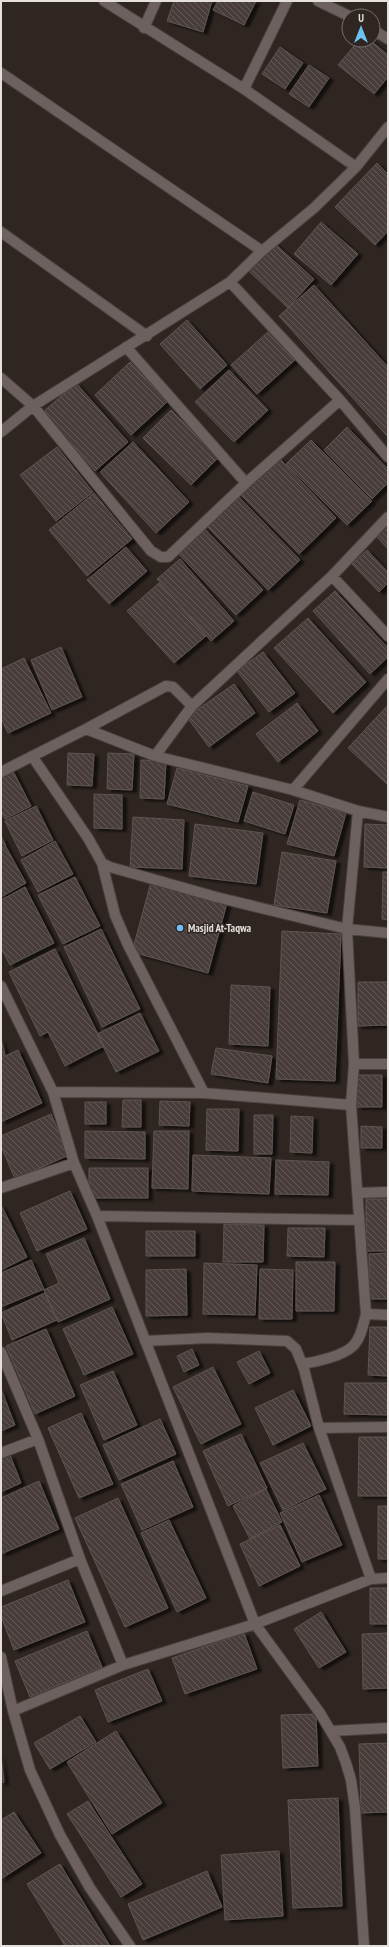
<svg xmlns="http://www.w3.org/2000/svg" width="389" height="1947" viewBox="0 0 389 1947" font-family="'PT Sans Narrow',sans-serif">
  <style>
    .building { fill: url(#building-back-hatch); stroke: #5e5450; filter: url(#shadow) }
    .lines { fill: none; stroke-linecap: round; stroke-linejoin: round }
    .minor-casing { stroke: #48413e; stroke-width: 12 }
    .minor { stroke: #6c615e; stroke-width: 10 }
    .poi-dot { fill: #6ec2f3; stroke: #2f2622; stroke-width: 1.5 }
    .labels { text-anchor: middle; stroke-width: 3; stroke-linejoin: round; paint-order: stroke }
    .poi-label { font-size: 11px; font-weight: bold; fill: #e6e0dd; stroke: #2f2622; text-anchor: start }
  </style>
  <defs>
    <pattern id="building-back-hatch" width="6" height="6" patternUnits="userSpaceOnUse"><rect width="6" height="6" fill="#483e3a"/><path d="M-1 5l2 2M0 0l6 6M5-1l2 2" fill="none" stroke="#625a56"/></pattern>
    <filter id="shadow"><feDropShadow dx="4.5" dy="2.5" stdDeviation="1" flood-color="#0009"/></filter>
  </defs>
  <rect width="100%" height="100%" fill="#2f2622"/>
  <path class="building" d="M174 1H212L203 32 167 21Z
    M218 1H256L244 25 213 10Z
    M359 40H370L388 55V77L374 94 338 65Z
    M280 47 303 63 285 89 262 74Z
    M309 65 329 78 309 107 289 94Z
    M377 163 388 174V231L375 245 335 207Z
    M321 222 358 254 331 285 294 254Z
    M274 243 314 279 288 308 249 271Z
    M314 285 388 367V437L279 316Z
    M187 320 227 365 200 389 160 344Z
    M269 331 296 359 257 394 231 365Z
    M130 362 167 402 131 435 95 395Z
    M229 370 268 410 234 442 195 402Z
    M76 383 128 442 95 471 43 412Z
    M171 410 219 457 191 485 143 438Z
    M347 427 388 469V483L372 499 324 450Z
    M311 440 372 501 347 525 286 464Z
    M133 442 189 502 156 533 100 472Z
    M57 447 93 492 56 521 20 475Z
    M279 458 336 518 299 554 241 495Z
    M94 493 132 539 87 576 49 530Z
    M237 495 300 560 268 590 205 524Z
    M388 525V549L376 536Z
    M204 528 263 590 236 615 177 552Z
    M126 547 147 571 109 604 87 580Z
    M367 550 388 572V583L379 592 352 564Z
    M180 559 234 621 211 641 157 579Z
    M159 583 206 636 174 663 127 611Z
    M335 591 388 648V657L370 674 313 611Z
    M308 618 366 682 333 713 274 648Z
    M61 647 82 697 52 710 31 660Z
    M263 652 295 693 269 712 237 671Z
    M24 658 51 713 8 733 1 718V669Z
    M234 684 255 713 209 747 187 717Z
    M297 703 318 731 278 762 256 734Z
    M388 705V785L348 748Z
    M68 753 94 754 92 786 67 785Z
    M108 753 134 754 132 790 107 789Z
    M141 760 166 761 164 799 140 798Z
    M11 767 31 806 5 819 1 811V772Z
    M177 768 248 786 238 822 167 804Z
    M253 792 294 805 285 834 244 821Z
    M94 794 122 795V829L94 828Z
    M300 800 346 813 334 856 287 844Z
    M36 806 53 840 22 856 5 821Z
    M133 817 184 820 182 869 130 867Z
    M195 824 263 833 256 884 189 876Z
    M365 824 388 825V868L364 867Z
    M1 836 6 846 1 848Z
    M55 841 73 874 38 892 21 860Z
    M6 847 26 883 1 897V850Z
    M282 852 336 861 327 913 274 905Z
    M383 872H388V920L382 919Z
    M75 877 100 926 63 944 38 895Z
    M151 882 227 903 208 973 132 952Z
    M25 887 54 943 10 965 1 948V900Z
    M101 929 140 1009 102 1027 64 947Z
    M282 931 341 934 335 1081 276 1079Z
    M55 949 104 1046 65 1066 48 1032 40 1036 9 972Z
    M358 982H388V1025L358 1026Z
    M231 985 270 987 268 1046 229 1044Z
    M140 1013 159 1051 116 1072 97 1034Z
    M1 1039 5 1055 1 1056Z
    M216 1048 272 1056 268 1083 211 1074Z
    M18 1050 42 1103 1 1122V1058Z
    M356 1075H382V1107H357Z
    M123 1100H141V1127H122Z
    M160 1101 190 1102 189 1126 159 1125Z
    M85 1102H106V1124H85Z
    M207 1109H239L238 1151 206 1150Z
    M51 1114 69 1155 15 1179 1 1146V1136Z
    M254 1115H273L272 1154H254Z
    M291 1116 313 1117 312 1153 290 1152Z
    M361 1126 382 1127V1148H361Z
    M85 1131 145 1132V1159L85 1158Z
    M154 1131H189L188 1189 152 1188Z
    M193 1155 271 1158 269 1194 192 1191Z
    M276 1160 329 1162 328 1195 275 1194Z
    M89 1168H148V1198H89Z
    M70 1191 87 1229 37 1251 20 1213Z
    M366 1199H388V1251H366Z
    M1 1205 27 1257 1 1270Z
    M224 1224 264 1225 263 1262H223Z
    M288 1228H325L324 1257 287 1256Z
    M146 1231H195V1256H146Z
    M84 1238 110 1299 58 1322 44 1290 59 1283 46 1254Z
    M388 1253V1299H369V1254Z
    M31 1260 44 1289 1 1307V1273Z
    M296 1262H335L334 1311H296Z
    M204 1263 257 1265 255 1315 203 1314Z
    M186 1269 187 1315 146 1316V1270Z
    M260 1269 293 1270 292 1319H259Z
    M45 1293 57 1320 12 1340 1 1313Z
    M112 1307 133 1354 84 1375 63 1329Z
    M370 1327H388V1376L368 1375Z
    M46 1329 75 1396 35 1414 6 1346Z
    M192 1349 199 1365 184 1372 177 1356Z
    M259 1351 270 1373 249 1384 237 1362Z
    M213 1367 241 1424 201 1444 173 1387Z
    M113 1371 137 1425 104 1440 80 1385Z
    M345 1383H388V1415L344 1414Z
    M1 1389 15 1425 1 1431Z
    M293 1390 311 1426 273 1445 255 1408Z
    M81 1413 113 1484 79 1498 48 1428Z
    M160 1419 176 1454 119 1480 103 1445Z
    M241 1434 267 1488 228 1506 203 1451Z
    M359 1437H388V1496H358Z
    M303 1443 326 1489 283 1510 260 1463Z
    M10 1455 21 1483 1 1492V1459Z
    M173 1461 193 1507 142 1530 121 1484Z
    M39 1481 59 1529 1 1554V1498Z
    M266 1489 282 1522 250 1539 233 1506Z
    M319 1495 342 1545 302 1562 280 1513Z
    M118 1498 168 1608 125 1627 75 1518Z
    M378 1506H388V1559H378Z
    M169 1520 206 1598 177 1612 141 1533Z
    M280 1525 300 1566 259 1586 240 1544Z
    M68 1580 85 1622 14 1650 1 1616V1607Z
    M370 1588H388V1624H370Z
    M321 1612 346 1652 319 1668 294 1629Z
    M87 1631 102 1667 30 1697 15 1661Z
    M244 1633 257 1669 185 1694 172 1658Z
    M388 1633V1688L363 1689 362 1634Z
    M148 1669 162 1701 108 1722 95 1690Z
    M316 1714 318 1766 283 1768 281 1715Z
    M80 1716 96 1742 50 1769 34 1743Z
    M116 1731 162 1803 112 1834 67 1762Z
    M388 1743V1812L361 1813 359 1744Z
    M1 1757 4 1782 1 1783Z
    M338 1798 342 1906 293 1908 288 1800Z
    M88 1801 142 1884 121 1897 67 1814Z
    M14 1812 41 1853 1 1879V1820Z
    M279 1851 283 1916 225 1920 221 1855Z
    M60 1864 110 1946H65L27 1884Z
    M207 1871 222 1907 143 1940 128 1904Z"/>
  <g class="lines">
    <defs>
      <path id="minor" d="M104 1 244 89 356 167
        M318 1 349 16
        M144 28 156 1
        M373 30 388 39
        M1 73 262 251
        M244 89 287 1
        M1 232 147 336
        M230 282 340 400
        M126 347 246 483
        M1 378 33 406 151 551 161 557H168L246 483 340 400 388 457
        M1 432 33 406 230 282 262 251 314 208 356 167 388 127
        M332 576 388 636
        M86 729 166 686 173 687 192 706
        M32 756 88 838 102 863 110 867 216 897 347 929 388 933
        M155 756 192 706 332 576 388 517
        M1 772 86 729 155 756 293 790 358 811 388 817
        M293 790 388 679
        M102 863 115 915 128 945 204 1093
        M1 986 53 1092 74 1163 97 1216 255 1624 320 1713 340 1747 346 1763 351 1780 355 1808 364 1946
        M354 1064H388
        M53 1092 204 1093 351 1105
        M1 1188 74 1163
        M358 1193 388 1192
        M97 1216 359 1220
        M366 1314 388 1315
        M145 1341 208 1338 287 1341 296 1349 304 1369 319 1428 371 1579
        M1 1352 38 1439 80 1559 123 1665
        M302 1364C316 1362 343 1356 353 1346 361 1338 363 1325 366 1314L351 1105 354 1064 347 929 358 811
        M319 1428 388 1427
        M1 1453 38 1439
        M1 1591 80 1559
        M1 1657 13 1711 30 1770 60 1835 90 1888 130 1946
        M13 1711 123 1665 255 1624 371 1579 388 1578
        M331 1731 388 1728"/>
    </defs>
    <use href="#minor" class="minor-casing"/>
    <use href="#minor" class="minor"/>
  </g>
  <circle class="poi-dot" cx="180" cy="928" r="4"/>
  <g class="labels">
    <g class="poi-label">
      <text x="188" y="932">Masjid At-Taqwa</text>
    </g>
  </g>
  <rect width="389" height="1947" fill="none" stroke="#e6e0dd" stroke-width="4"/>
  <g transform="translate(361 28)"><circle r="19" fill="#2f2622" stroke="#78706d"/>
  <path d="M0-3L7 15L0 10L-7 15Z" fill="#6ec2f3"/>
  <text y="-6" font-size="11" font-weight="bold" text-anchor="middle" fill="#e6e0dd">U</text>
  </g>
</svg>
